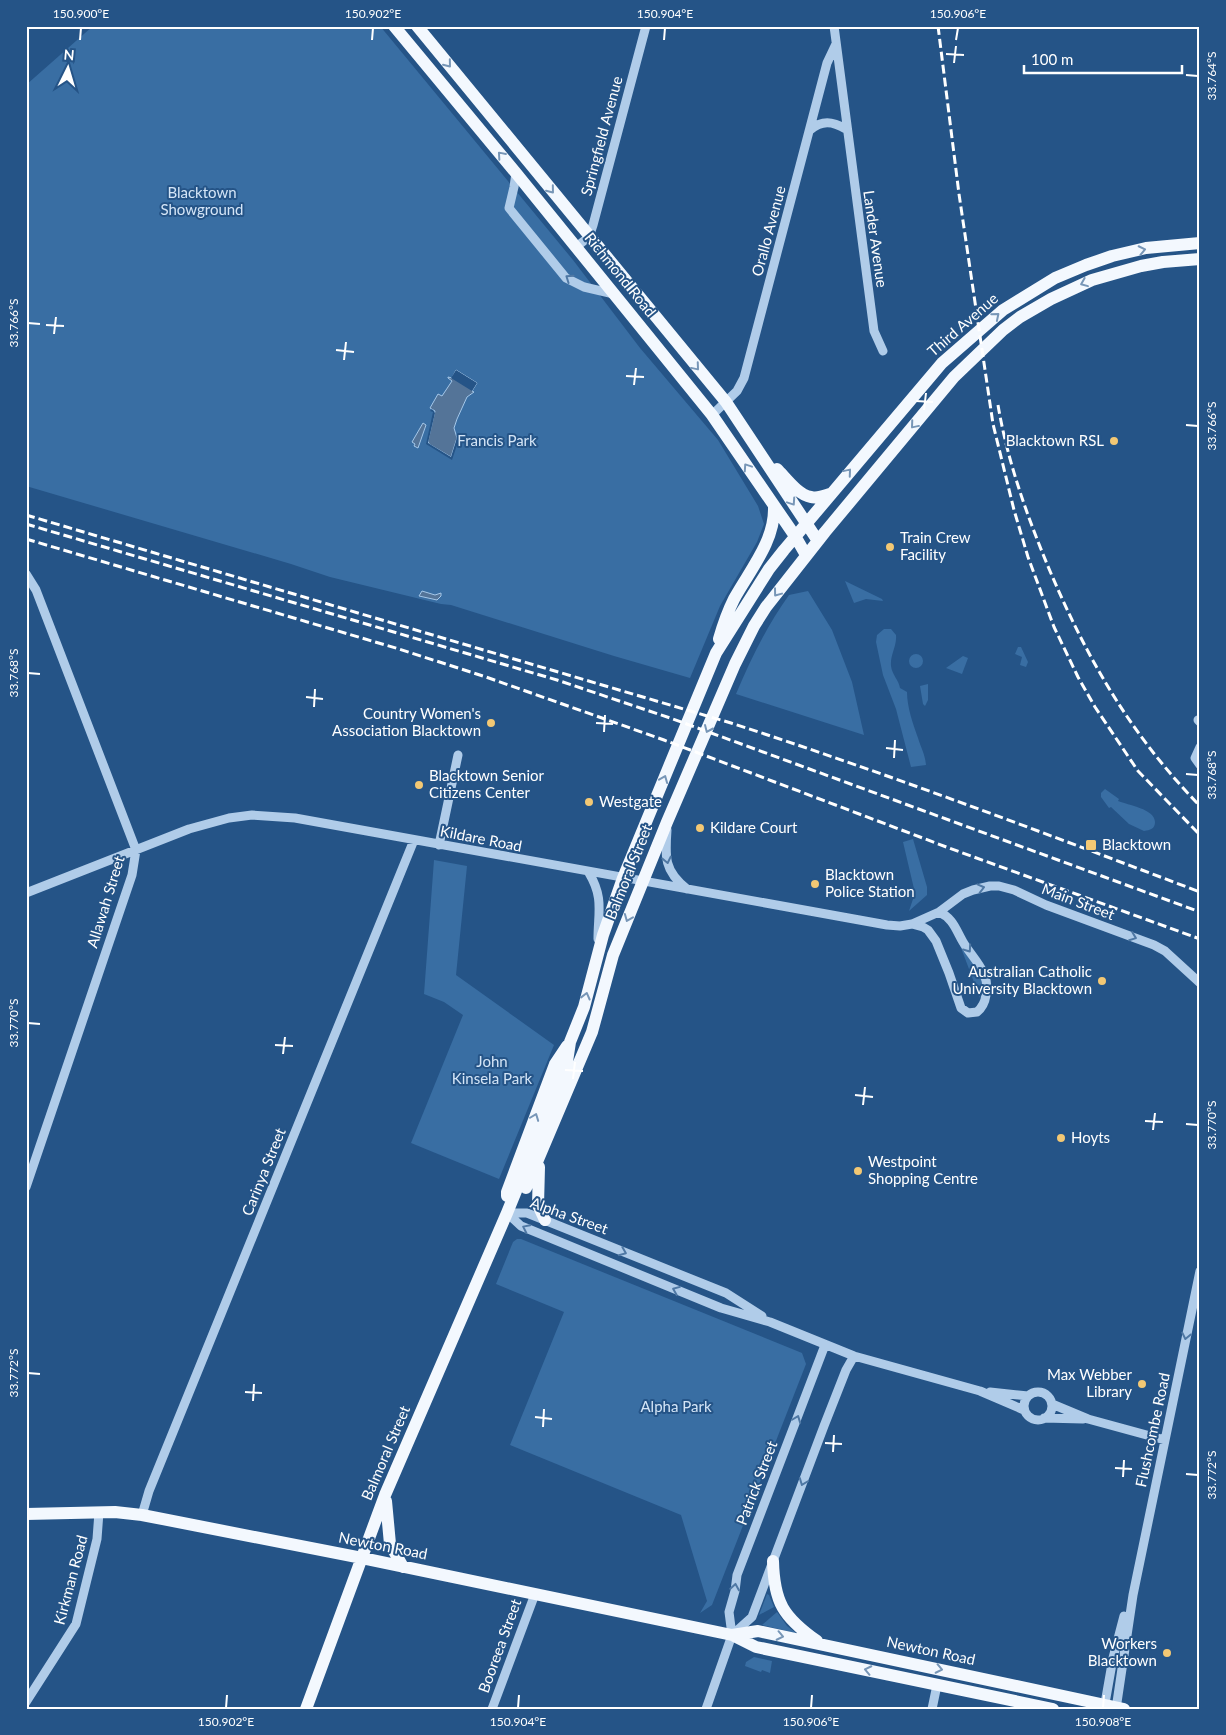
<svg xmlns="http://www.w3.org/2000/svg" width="1226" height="1735" viewBox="0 0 1226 1735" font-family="Lato,sans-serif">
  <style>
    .green { fill: #396ea3 }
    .water { fill: #547498; stroke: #a4c7e9 }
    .pier { fill: #255487 }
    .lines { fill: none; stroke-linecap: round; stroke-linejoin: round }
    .minor { stroke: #b0cce9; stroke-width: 9 }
    .major { stroke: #f3f8fe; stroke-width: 12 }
    .rail { stroke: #fff; stroke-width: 3; stroke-dasharray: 9 4; stroke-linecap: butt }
    .oneway { stroke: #7796b7 }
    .oneway2 { stroke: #4f78a4 }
    .ticks { fill: none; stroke: #fff; stroke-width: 2 }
    .poi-dot { fill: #f3c874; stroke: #255487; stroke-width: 2 }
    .labels { text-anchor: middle; stroke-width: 4; stroke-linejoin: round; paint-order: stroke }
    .street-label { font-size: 15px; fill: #fff; stroke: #255487 }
    .park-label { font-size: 15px; fill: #d4e5f7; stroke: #255487 }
    .poi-label { font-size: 15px; fill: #fff; stroke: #255487; text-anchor: start }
    .neatline { fill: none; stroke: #fff; stroke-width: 2 }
    .ticks-label { font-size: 12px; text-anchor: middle; fill: #fff }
  </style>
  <rect width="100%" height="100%" fill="#255487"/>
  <path class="green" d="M93 26H380L573 260 640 348 718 440 758 506 764 524 757 542 720 606 690 678 614 656 451 605 441 604 330 577 291 564 26 486V85Z
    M845 581 882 599 883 601 866 599 854 603Z
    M808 591 832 630 852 682 864 735 736 694C751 658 767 626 789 595Z
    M884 629H891L896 635C897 646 890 655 891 666 892 675 899 680 900 688L907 692C907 707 913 724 918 738 921 748 925 754 926 765L911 767 896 709 883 675 876 642 877 635Z
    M1018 647H1021L1028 662 1026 667 1020 665 1022 657 1015 654Z
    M909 661a7 7 0 1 1 14 0a7 7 0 1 1-14 0Z
    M963 656 968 658 962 674 946 668Z
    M928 684V700L925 706 923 704 920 686Z
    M1105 789 1119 799 1118 801C1128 805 1155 809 1155 822 1155 829 1150 830 1144 831L1129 824 1111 807 1109 808 1101 797V793Z
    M913 839 927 887V895L909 911 915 893 903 842Z
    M434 860 467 866 456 975 554 1045 499 1179 411 1143 463 1015 444 1002 424 994Z
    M955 932 982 978 983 983 980 998Z
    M517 1239H521L802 1353 806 1364 712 1605 700 1613 707 1601 681 1515 510 1445 564 1312 496 1284 513 1242Z
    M767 1594 769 1595 774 1607 759 1615Z
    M777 1612 787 1626 795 1632V1633L762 1625Z
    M754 1657 772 1661 770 1673 762 1670 761 1672 745 1666 746 1662Z"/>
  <path class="water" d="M456 370 477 383 472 391 474 392 467 397 457 419 454 428 457 438 451 457 429 444 428 441 435 411 430 408 438 394 442 396 452 381 448 378V377L452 378Z
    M423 423 426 425 418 448 414 446 415 444 412 442Z
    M422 591 435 595 441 593V596L437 600 419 596Z"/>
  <path class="pier" d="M456 370 477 383 472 391 451 378Z
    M432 409 435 413 428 443 451 457 457 438 459 439 452 460 426 444 433 412 430 411Z"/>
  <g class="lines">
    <path class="minor" d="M834 26 874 331 883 351
      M810 130C822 120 832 121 846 129
      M516 173 514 187 509 208 566 278 584 287 614 294
      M576 247 589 237 593 225 646 26
      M712 415 737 391 744 378 827 63 836 44
      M26 574 36 590 136 850 132 875 26 1187
      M1198 720 1200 722
      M1200 747 1195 758 1200 765
      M667 830C665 857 664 871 687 889
      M439 845 458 755
      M589 873C604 898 598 912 598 939
      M26 893 189 829 229 818 252 815 295 818 887 925 900 926 912 924 939 912 963 894 973 890 990 886H999L1014 890 1046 905 1154 945 1165 951 1200 983
      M912 924 923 927 928 930 936 941 949 973 961 1008 968 1013 977 1012C983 1007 985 1002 986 995 991 973 973 959 963 942 956 930 953 918 939 912
      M507 1213 521 1226 721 1308 770 1322 854 1356 980 1391 1024 1410
      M507 1213H527L726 1293 762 1316
      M990 1392 1028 1396
      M1024 1406a14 14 0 1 1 28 0a14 14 0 1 1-28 0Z
      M1052 1404 1088 1419 1165 1440
      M1044 1418 1083 1419
      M142 1515 149 1491 414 840
      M732 1635 752 1617 824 1426 846 1370 854 1356
      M26 1702 76 1624 97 1539 99 1512
      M492 1709 535 1594
      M706 1709 732 1635 729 1612 735 1591 737 1575 825 1345
      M932 1709 937 1685
      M1104 1709 1113 1658 1124 1616
      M1116 1709 1133 1595 1200 1271"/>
    <path class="major" d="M394 26 516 173 712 415 795 536 806 555
      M417 26 726 402 818 541
      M777 469C786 478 798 495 811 497 817 499 824 496 830 494
      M719 639C723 625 728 611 734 599 750 570 775 541 774 507
      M539 1167 538 1205 545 1220
      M526 1188 592 1032 613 955 667 822 735 664 754 626 766 607 825 532 954 377 1003 330 1020 317 1051 299 1092 280 1141 266 1163 262 1200 259
      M507 1196V1192L555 1064 567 1046
      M386 1501 390 1544 403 1567
      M26 1514 115 1512 142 1515 362 1558 732 1635 756 1647 1053 1709
      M773 1561C774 1602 783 1617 817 1641
      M732 1635 758 1631 1124 1709
      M306 1709 385 1495 507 1213 566 1068 570 1042 584 1007 603 935 623 878 668 769 716 653 769 569 784 550 942 363 1003 310 1055 278 1086 265 1112 256 1146 248 1200 243"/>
    <path class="rail" d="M938 26 959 194 993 424 1014 510 1028 557 1054 627 1078 677 1095 707 1138 771 1200 835
      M998 405C1007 459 1026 513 1047 564 1086 657 1129 733 1200 806
      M26 515 731 723C889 774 1044 833 1200 892
      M26 524 557 680 673 719 1200 912
      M26 539 399 649 486 677 664 740 949 848 1200 939"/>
  </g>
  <defs><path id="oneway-chevron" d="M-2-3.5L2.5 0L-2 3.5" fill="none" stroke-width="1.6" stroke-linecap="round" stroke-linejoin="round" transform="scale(1.25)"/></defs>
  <g class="oneway">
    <use href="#oneway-chevron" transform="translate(448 64) rotate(51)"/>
    <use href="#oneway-chevron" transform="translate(501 155) rotate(-131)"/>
    <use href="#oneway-chevron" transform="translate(551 190) rotate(51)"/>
    <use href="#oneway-chevron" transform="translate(1142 250) rotate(-12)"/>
    <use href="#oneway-chevron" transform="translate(1084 283) rotate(158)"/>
    <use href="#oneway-chevron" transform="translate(996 316) rotate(-40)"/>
    <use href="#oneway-chevron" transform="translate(696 367) rotate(50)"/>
    <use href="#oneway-chevron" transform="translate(914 425) rotate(130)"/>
    <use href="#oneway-chevron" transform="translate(747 467) rotate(-124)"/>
    <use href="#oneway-chevron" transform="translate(848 472) rotate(-50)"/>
    <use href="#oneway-chevron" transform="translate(792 502) rotate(56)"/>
    <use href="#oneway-chevron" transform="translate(777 593) rotate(127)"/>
    <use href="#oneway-chevron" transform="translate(708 729) rotate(114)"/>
    <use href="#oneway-chevron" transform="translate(664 779) rotate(-68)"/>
    <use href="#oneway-chevron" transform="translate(628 918) rotate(112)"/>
    <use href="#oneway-chevron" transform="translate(586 996) rotate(-76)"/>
    <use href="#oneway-chevron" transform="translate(535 1117) rotate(-69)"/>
    <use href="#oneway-chevron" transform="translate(780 1636) rotate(12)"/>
    <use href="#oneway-chevron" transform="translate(939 1669) rotate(12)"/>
    <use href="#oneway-chevron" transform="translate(868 1670) rotate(-168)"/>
  </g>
  <g class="oneway2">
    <use href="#oneway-chevron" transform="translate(569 278) rotate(-145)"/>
    <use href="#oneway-chevron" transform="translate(667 860) rotate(78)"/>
    <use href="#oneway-chevron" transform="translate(981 888) rotate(-14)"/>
    <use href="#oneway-chevron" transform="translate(1133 937) rotate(21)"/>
    <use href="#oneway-chevron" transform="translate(968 949) rotate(55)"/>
    <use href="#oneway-chevron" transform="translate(526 1228) rotate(-154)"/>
    <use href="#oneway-chevron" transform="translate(623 1252) rotate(22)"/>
    <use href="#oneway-chevron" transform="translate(676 1290) rotate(-158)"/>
    <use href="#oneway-chevron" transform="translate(1186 1336) rotate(102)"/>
    <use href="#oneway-chevron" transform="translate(797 1419) rotate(-69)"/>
    <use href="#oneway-chevron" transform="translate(803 1482) rotate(111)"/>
    <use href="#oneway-chevron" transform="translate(735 1587) rotate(-81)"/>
  </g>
  <path class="ticks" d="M80 40 81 28M372 40 373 28M664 40 665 28M956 40 958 28M946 54 964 55M954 63 956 46M1186 75 1198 76M28 323 40 324M46 325 64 326M54 334 56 317M336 350 354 352M344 360 346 342M626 376 644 377M634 385 636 368M916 401 933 402M924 410 926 393M1186 425 1198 426M28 673 40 674M306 697 323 699M314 707 315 689M596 723 613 724M604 732 605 715M886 748 903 750M894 758 895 740M1186 774 1198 775M28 1023 40 1024M275 1045 293 1046M283 1054 285 1037M565 1070 583 1071M573 1079 575 1062M855 1095 873 1097M863 1105 865 1087M1145 1121 1163 1122M1186 1124 1198 1125M1153 1130 1155 1113M28 1373 40 1374M245 1392 262 1393M253 1401 254 1384M535 1417 552 1419M543 1427 544 1409M825 1443 842 1444M833 1452 834 1435M1115 1468 1132 1469M1186 1474 1198 1475M1123 1477 1124 1460M226 1708 227 1695M518 1708 519 1695M811 1708 812 1695M1103 1708 1104 1695"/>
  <g class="poi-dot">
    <circle cx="1114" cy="441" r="5"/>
    <circle cx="890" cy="547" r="5"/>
    <circle cx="491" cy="723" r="5"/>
    <circle cx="419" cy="785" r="5"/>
    <circle cx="589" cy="802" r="5"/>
    <circle cx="700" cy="828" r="5"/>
    <rect x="1085" y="839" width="12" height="12" rx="2.5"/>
    <circle cx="815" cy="884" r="5"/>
    <circle cx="1102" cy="981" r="5"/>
    <circle cx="1061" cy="1138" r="5"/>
    <circle cx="858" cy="1171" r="5"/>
    <circle cx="1142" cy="1384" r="5"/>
    <circle cx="1167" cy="1653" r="5"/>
  </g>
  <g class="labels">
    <g class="street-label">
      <text transform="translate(602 136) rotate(-75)" y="5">Springfield Avenue</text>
      <text transform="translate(769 231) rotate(-75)" y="5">Orallo Avenue</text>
      <text transform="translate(875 239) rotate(82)" y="5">Lander Avenue</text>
      <text transform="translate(620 275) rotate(51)" y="5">Richmond Road</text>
      <text transform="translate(963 325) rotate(-41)" y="5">Third Avenue</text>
      <text transform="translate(481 839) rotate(11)" y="5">Kildare Road</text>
      <text transform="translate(629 872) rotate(-68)" y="5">Balmoral Street</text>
      <text transform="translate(106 902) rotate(-73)" y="5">Allawah Street</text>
      <text transform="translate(1078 902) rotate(21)" y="5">Main Street</text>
      <text transform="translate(264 1172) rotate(-68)" y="5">Carinya Street</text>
      <text transform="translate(569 1216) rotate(20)" y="5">Alpha Street</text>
      <text transform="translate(1153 1430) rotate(-78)" y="5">Flushcombe Road</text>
      <text transform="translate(386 1453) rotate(-67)" y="5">Balmoral Street</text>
      <text transform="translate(757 1483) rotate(-69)" y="5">Patrick Street</text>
      <text transform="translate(383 1546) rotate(11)" y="5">Newton Road</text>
      <text transform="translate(71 1580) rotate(-75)" y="5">Kirkman Road</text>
      <text transform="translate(500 1646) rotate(-70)" y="5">Booreea Street</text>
      <text transform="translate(931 1651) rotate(12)" y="5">Newton Road</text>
    </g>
    <g class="park-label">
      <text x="202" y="198">Blacktown<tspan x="202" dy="17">Showground</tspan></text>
      <text x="497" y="446">Francis Park</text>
      <text x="492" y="1067">John<tspan x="492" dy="17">Kinsela Park</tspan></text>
      <text x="676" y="1412">Alpha Park</text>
    </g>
    <g class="poi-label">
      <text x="1104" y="446" text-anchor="end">Blacktown RSL</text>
      <text x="900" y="543">Train Crew<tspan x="900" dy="17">Facility</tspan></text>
      <text x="481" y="719" text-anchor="end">Country Women's<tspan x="481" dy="17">Association Blacktown</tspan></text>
      <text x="429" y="781">Blacktown Senior<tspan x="429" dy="17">Citizens Center</tspan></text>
      <text x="599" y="807">Westgate</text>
      <text x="710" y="833">Kildare Court</text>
      <text x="1102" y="850">Blacktown</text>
      <text x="825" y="880">Blacktown<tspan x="825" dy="17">Police Station</tspan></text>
      <text x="1092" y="977" text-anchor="end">Australian Catholic<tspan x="1092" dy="17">University Blacktown</tspan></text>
      <text x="1071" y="1143">Hoyts</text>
      <text x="868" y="1167">Westpoint<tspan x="868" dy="17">Shopping Centre</tspan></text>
      <text x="1132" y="1380" text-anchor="end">Max Webber<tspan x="1132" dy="17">Library</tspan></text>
      <text x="1157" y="1649" text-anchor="end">Workers<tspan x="1157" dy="17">Blacktown</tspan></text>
    </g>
  </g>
  <rect width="1226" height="1735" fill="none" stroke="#255487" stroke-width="55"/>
  <g transform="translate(68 68) rotate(5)" stroke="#255487" stroke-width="4" paint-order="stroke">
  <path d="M0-4L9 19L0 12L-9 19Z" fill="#ffffff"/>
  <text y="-8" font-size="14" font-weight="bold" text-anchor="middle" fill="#ffffff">N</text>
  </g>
  <path d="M1024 65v8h158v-8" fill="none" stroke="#ffffff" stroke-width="2.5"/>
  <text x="1031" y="65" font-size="15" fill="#ffffff" stroke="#255487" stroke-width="4" paint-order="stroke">100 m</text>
  <rect x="28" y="28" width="1170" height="1680" class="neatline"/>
  <g class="ticks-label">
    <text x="81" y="18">150.900°E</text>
    <text x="373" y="18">150.902°E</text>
    <text x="665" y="18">150.904°E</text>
    <text x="958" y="18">150.906°E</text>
    <text transform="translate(1212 76) rotate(-90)" y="4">33.764°S</text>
    <text transform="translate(14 323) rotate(-90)" y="4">33.766°S</text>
    <text transform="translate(1212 426) rotate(-90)" y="4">33.766°S</text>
    <text transform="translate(14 673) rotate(-90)" y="4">33.768°S</text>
    <text transform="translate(1212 775) rotate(-90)" y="4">33.768°S</text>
    <text transform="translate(14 1023) rotate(-90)" y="4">33.770°S</text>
    <text transform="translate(1212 1125) rotate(-90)" y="4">33.770°S</text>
    <text transform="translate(14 1373) rotate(-90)" y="4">33.772°S</text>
    <text transform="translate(1212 1475) rotate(-90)" y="4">33.772°S</text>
    <text x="226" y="1726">150.902°E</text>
    <text x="518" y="1726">150.904°E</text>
    <text x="811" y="1726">150.906°E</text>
    <text x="1103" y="1726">150.908°E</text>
  </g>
</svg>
